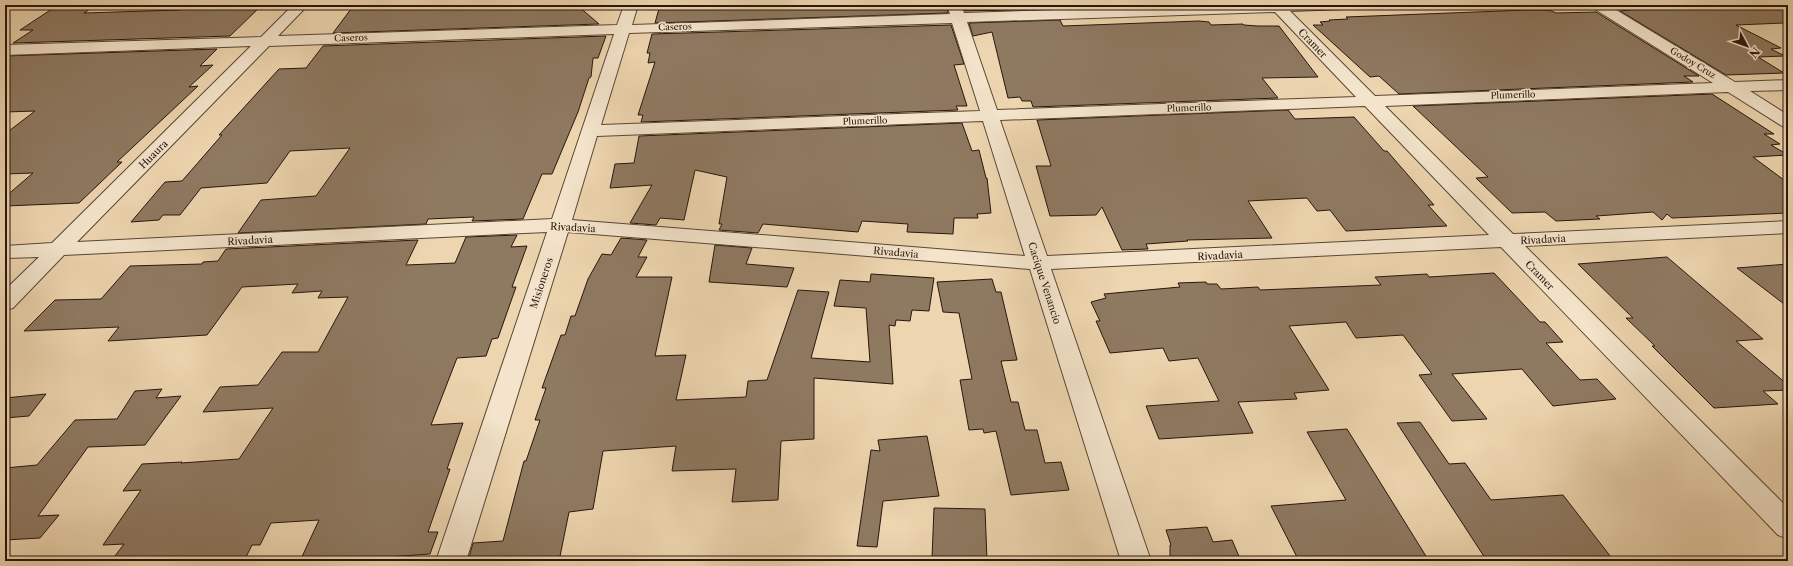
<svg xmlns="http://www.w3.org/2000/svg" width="1793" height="566" viewBox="0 0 1793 566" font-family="'Libre Caslon Text',serif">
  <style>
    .building { fill: #8e7961; stroke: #28160c }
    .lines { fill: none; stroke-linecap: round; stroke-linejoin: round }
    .street-casing { stroke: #594635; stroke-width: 2 }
    .street { fill: #f3e4cb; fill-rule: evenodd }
    .labels { text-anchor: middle; stroke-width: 3.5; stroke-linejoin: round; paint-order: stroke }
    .far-street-label { font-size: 9px; fill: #28160c; stroke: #f3e4cb }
    .street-label { font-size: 10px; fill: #28160c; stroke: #f3e4cb }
  </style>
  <rect width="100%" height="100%" fill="#edd5af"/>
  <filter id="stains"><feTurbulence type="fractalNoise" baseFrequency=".005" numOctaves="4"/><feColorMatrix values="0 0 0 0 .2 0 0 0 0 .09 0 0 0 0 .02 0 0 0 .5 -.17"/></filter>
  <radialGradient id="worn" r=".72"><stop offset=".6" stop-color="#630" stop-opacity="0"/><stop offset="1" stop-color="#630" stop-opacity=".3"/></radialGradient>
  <path class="building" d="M58 5H96L84 13 179 10 183 6 262 5 230 36 13 43 33 30H20Z
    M354 5H577L599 24 333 33Z
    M660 5H946L948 13 655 23Z
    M963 5H1052L1054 9 965 11Z
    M1663 5H1784V23L1736 25 1781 48 1771 49 1785 56 1758 57 1784 73 1726 75 1620 11 1630 10 1623 6Z
    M1528 10H1543L1552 11 1556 13 1596 12 1699 76H1684L1693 82 1399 94 1379 76 1370 77 1313 25H1323L1320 22 1330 21 1329 20 1348 19 1346 17Z
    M1060 20 1063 26 1199 21 1209 22 1211 25 1243 24 1244 25 1258 26H1279L1318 77 1262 78 1278 98 1033 107 1031 101H1022L1020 97 1008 98 992 32 973 36 969 23Z
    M951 25 964 64 954 65 967 106H956L958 110 641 122 643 115H638L655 62 648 63 650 53H647L652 34Z
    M606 36 598 58H593L591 77 589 78 578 112 552 174H542L523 219 472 221 474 217 428 219 426 224 238 233 261 200 316 196 350 148 290 151 267 183 201 188 180 215H163L159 220 131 222 165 182 182 181 222 135H219L279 69 306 68 323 46Z
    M217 49 200 66 213 65 189 87 198 86 117 162H122L79 203 5 206V197L33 173 5 174V134L35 111 5 112V56Z
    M1712 94 1774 134H1764L1780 144 1771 145 1788 155 1753 157 1788 183V213L1672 218 1667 214 1662 220 1653 212 1596 216 1600 219 1556 221 1545 212 1512 213 1476 178 1488 177 1413 106Z
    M1288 110 1295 119 1354 117 1384 151H1387L1434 205H1428L1447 226 1346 231 1330 210 1317 211 1307 198 1248 201 1272 238 1187 240 1188 241 1146 244 1148 249 1122 250 1102 207 1096 215 1050 216 1036 166H1051L1037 120Z
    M962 123 972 151 979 150 986 178H987L991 213 977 214 978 218H954L953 234 907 232 908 224 862 221 858 232 763 224 758 233 719 230 722 224H719L727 177 695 170 684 220 660 218 656 225 630 223 652 185 610 188 615 164 634 163 639 136Z
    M517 235 511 247 527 246 512 287H516L498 338 492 339 486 356 457 358 431 425 463 423 447 469H450L428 532H438L430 554 375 558 374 561H300L319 520 271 523 260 545H252L244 561H161L163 558 112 560 124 544 103 545 141 490 123 491 142 464 182 462 181 463 239 459 273 408 203 412 220 387 258 385 282 352H318L348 297 318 298 322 291 292 293 298 284 242 287 207 335 108 341 119 327 24 331 55 300 101 299 130 266 202 264 203 262 218 261 226 249 418 240 406 265 455 263 466 237Z
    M621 238 647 240 638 257H647L636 277H672L655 356 686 355 676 400 746 397 748 381 767 380 798 290 829 292 811 358 870 362 866 308 834 306 840 280 870 282 871 274 934 278 929 311 912 310 910 321 896 320 895 326 889 325 893 384 814 378V439L781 441 778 500 732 502 736 469 672 471 676 446 603 451 593 509 569 512 559 561H468L473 543 503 541 524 461H526L540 420H535L546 388H542L561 335H565L571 316H575L588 279 602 254 611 255Z
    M715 245 752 248 746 264 794 268 787 287 709 282Z
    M1667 257 1763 339 1736 341 1788 385V390L1763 391 1778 404 1714 408 1652 346H1655L1626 318H1633L1578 264Z
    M1788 264V307L1737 268Z
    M1494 273 1540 322H1545L1563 342 1546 343 1580 380 1597 379 1616 399 1553 406 1522 369 1452 374 1487 419 1452 421 1419 375 1432 374 1403 335 1356 338 1346 322 1289 326 1329 390 1294 393 1297 399 1238 402 1253 433 1159 439 1146 406 1219 401 1198 358 1169 361 1163 348 1110 353 1096 321H1100L1091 302 1106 298 1104 294 1180 287 1178 283 1206 282 1207 284H1217L1221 289 1258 287 1260 290 1381 285 1375 277 1427 274 1429 277Z
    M992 279 996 292H1001L1017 360 1001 361 1011 402H1018L1025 430H1037L1045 463 1061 462 1069 490 1011 495 996 431 984 433 983 429 969 430 960 380 972 379 959 313 943 312 937 282Z
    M162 389 156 398 181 396 145 445 88 447 38 516 59 515 40 538 5 540V468L37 465 75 420 117 419 135 391Z
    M46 394 29 416 5 418V398Z
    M1420 422 1449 464 1465 463 1491 500 1563 495 1614 561H1487L1397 423Z
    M1347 429 1429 561H1299L1271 506 1346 500 1307 432Z
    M927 436 939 496 883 501 877 547 857 546 871 450 880 451 878 440Z
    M934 508 985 509 987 560 932 558Z
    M1207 527 1213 542 1232 540 1241 561H1170V545H1171L1166 530Z"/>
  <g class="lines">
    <defs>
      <path id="street" d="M293 5H308L278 36 617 25 624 5H638L632 25 950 14 947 5H961L964 13 1218 5H1352L1350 8 1345 9 1290 11 1375 96 1713 83 1593 8 1591 5H1608L1735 82 1788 80V90L1750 91 1788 115V127L1782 126 1728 92 1385 106 1513 234 1788 221V233L1525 246 1788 508V539L1778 535 1501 247 1051 269 1151 561H1121L1030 269 568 232 466 561H436L547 232 64 255 13 308 5 310V290L39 257 5 258V246L52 243 251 46 5 55V45L261 37ZM1275 12 1356 97 997 110 967 22ZM952 23 980 111 601 125 629 33ZM614 34 552 219 77 242 269 46ZM1365 106 1489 235 1047 256 1000 120ZM983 121 1025 256 572 220 597 136Z"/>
    </defs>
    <use href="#street" class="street-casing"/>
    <use href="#street" class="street"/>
  </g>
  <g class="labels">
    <g class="far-street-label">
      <text transform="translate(675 27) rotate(-2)" y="3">Caseros</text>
      <text transform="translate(351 38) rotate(-2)" y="3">Caseros</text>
      <text transform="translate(1693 63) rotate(31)" y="3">Godoy Cruz</text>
      <text transform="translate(1513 95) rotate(-2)" y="3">Plumerillo</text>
      <text transform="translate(1189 108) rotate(-2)" y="3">Plumerillo</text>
      <text transform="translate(865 121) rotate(-2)" y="3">Plumerillo</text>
    </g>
    <g class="street-label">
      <text transform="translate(1313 43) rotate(46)" y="4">Cramer</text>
      <text transform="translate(153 154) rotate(-45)" y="4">Huaura</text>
      <text transform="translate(573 227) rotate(3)" y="4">Rivadavia</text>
      <text transform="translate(1543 239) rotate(-3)" y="4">Rivadavia</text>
      <text transform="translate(250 240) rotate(-3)" y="4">Rivadavia</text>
      <text transform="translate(896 252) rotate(5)" y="4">Rivadavia</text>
      <text transform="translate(1220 255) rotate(-3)" y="4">Rivadavia</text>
      <text transform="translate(1540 275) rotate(46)" y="4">Cramer</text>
      <text transform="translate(541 283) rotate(-72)" y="4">Misioneros</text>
      <text transform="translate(1045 283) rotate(72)" y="4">Cacique Venancio</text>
    </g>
  </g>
  <rect width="1793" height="566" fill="none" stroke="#edd5af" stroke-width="20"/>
  <rect x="6" y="6" width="1781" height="554" fill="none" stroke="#28160c" stroke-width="2"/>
  <rect x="10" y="10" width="1773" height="546" fill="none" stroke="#28160c"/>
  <g transform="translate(1747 46) rotate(131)" stroke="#f3e4cb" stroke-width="3" paint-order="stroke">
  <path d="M0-3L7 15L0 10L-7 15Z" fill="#28160c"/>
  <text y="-6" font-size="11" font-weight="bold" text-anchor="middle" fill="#28160c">N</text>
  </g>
  <rect width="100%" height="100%" filter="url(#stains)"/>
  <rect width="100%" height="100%" fill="url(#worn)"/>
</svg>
